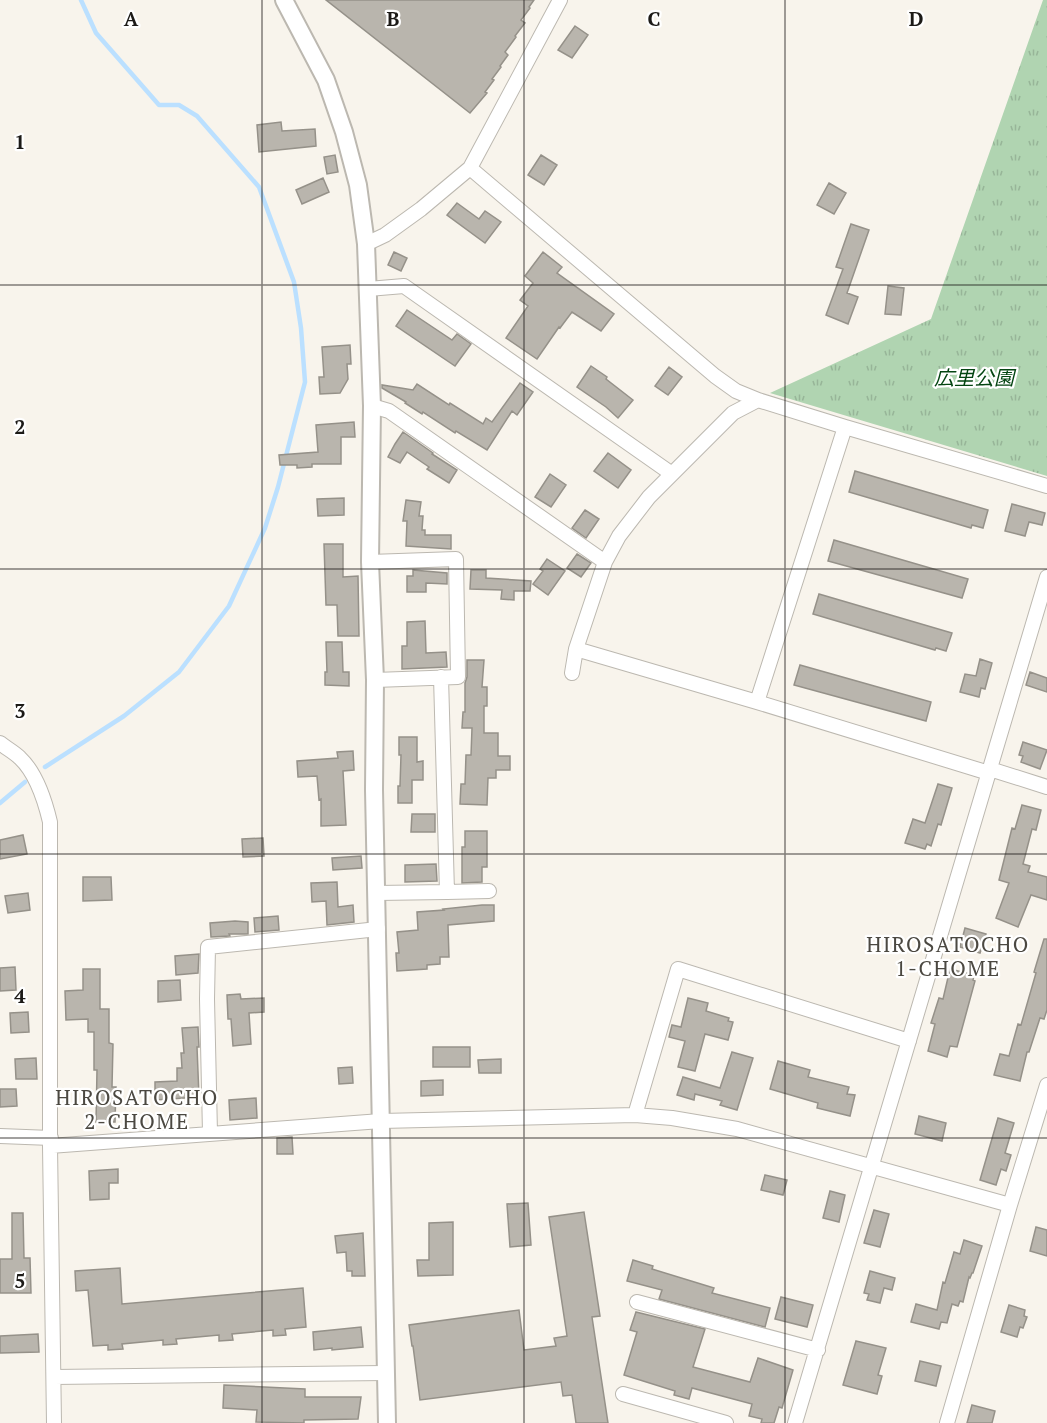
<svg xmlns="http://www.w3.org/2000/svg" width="1047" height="1423" viewBox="0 0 1047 1423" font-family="'PT Serif','Noto Sans JP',serif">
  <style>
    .park { fill: url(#park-tufts) }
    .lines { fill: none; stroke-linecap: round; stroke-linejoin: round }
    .stream { stroke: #bbe0ff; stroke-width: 4.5 }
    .building { fill: #b9b5ad; stroke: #959189; stroke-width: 1.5 }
    .minor-casing { stroke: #bcb8b0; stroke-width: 16 }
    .tertiary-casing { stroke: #bcb8b0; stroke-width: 20 }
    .minor { stroke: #fff; stroke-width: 14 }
    .tertiary { stroke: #fff; stroke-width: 16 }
    .grid { fill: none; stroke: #1c1a17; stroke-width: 1.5; stroke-opacity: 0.55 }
    .labels { text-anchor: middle; stroke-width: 4.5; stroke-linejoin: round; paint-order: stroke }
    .park-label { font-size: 20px; font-style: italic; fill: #044512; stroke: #fff }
    .neighbourhood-label { font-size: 21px; letter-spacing: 1.5px; fill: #4b4841; stroke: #fff }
    .grid-label { font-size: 20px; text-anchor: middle; font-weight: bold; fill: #1c1a17; stroke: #fff; stroke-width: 4.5; stroke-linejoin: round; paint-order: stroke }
  </style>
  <defs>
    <pattern id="park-tufts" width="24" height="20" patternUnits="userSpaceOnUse" patternTransform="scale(1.5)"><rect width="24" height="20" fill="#b0d4b1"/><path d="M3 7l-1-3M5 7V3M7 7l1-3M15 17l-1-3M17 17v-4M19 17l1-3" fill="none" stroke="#97b598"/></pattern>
  </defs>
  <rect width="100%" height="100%" fill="#f8f4ec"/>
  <path class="park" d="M1043 0H1047V476L770 393 931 319Z"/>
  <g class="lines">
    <path class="stream" d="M45 767 124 716 179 672 229 606 265 528 278 487 305 382 301 328 294 282 259 187 197 116 179 105H159L96 33 81 0
      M0 803 25 782"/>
  </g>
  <path class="building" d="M326 0H534L529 7 530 8 521 20 525 23 515 36 516 37 505 52 508 55 500 66 501 67 492 79 494 80 485 92 487 93 470 113Z
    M575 26 588 35 572 58 558 50Z
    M281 122 282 131 315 129 316 146 259 152 257 125Z
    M335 155 338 172 327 174 324 157Z
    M541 155 557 165 544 185 528 175Z
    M323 178 329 192 302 204 296 190Z
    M829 183 846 193 834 214 817 205Z
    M457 203 479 219 485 211 501 222 485 243 447 215Z
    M851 224 869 230 847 293 858 297 848 324 826 315 843 269 836 267Z
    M394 252 407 258 401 271 388 265Z
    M543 252 562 267 557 273 614 314 601 331 572 312 560 328 559 327 537 359 506 338 528 306 520 300 533 283 525 276Z
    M888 286 904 288 901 315 885 314Z
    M407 310 452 340 457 334 471 344 455 366 396 326Z
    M350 345 351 364H347L348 379 340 393 320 394 319 377H324L322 347Z
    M591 366 607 377 606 379 633 400 618 418 606 407 577 387Z
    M669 367 682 377 668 395 655 386Z
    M520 383 533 392 517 415 512 411 487 450 456 431 455 433 423 412 422 414 405 403 406 402 382 388V385L413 390 417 384 449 405 450 403 483 424 486 418 492 422Z
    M354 422 355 437H341V464H312V467L297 468V465H280L279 455 318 452 316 425Z
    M403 432 433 453 432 454 457 470 449 483 427 469 429 467 407 452 400 463 388 457 395 444Z
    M608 453 631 470 618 488 594 471Z
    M855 471 988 510 983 528 972 525 971 528 849 492Z
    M550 474 566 485 551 507 535 497Z
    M344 498V515L318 516 317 499Z
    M406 500 421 502 419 516H423L422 530H425V535H451V549L406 546 407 521H403Z
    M1012 504 1045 513 1042 525 1029 522 1025 536 1005 531Z
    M585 510 599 519 586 538 572 528Z
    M834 540 968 579 962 598 828 561Z
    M324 544H343V577L358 576 359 636H338L337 605H326Z
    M577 554 591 563 581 577 567 568Z
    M547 559 565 571 548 595 533 584 543 571 540 569Z
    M413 570 447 573V584L426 583V592H407V576H413Z
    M471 570H486V578L531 581 530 591H514V600L501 599 502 590 470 589Z
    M819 594 952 633 946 651 936 648 935 650 813 614Z
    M425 621 426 653 446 652 447 667 402 669V646H407V622Z
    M326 642H342L343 672H349V686L325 685V672H327Z
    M980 659 992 663 985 689 981 688 979 697 960 692 965 674 976 676Z
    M467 660H484L482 687H487V706H484V733H498V756H510V770H496V778H488L487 805 460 804 461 784H465L466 755H471L472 728H462L463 712H465V683L467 677Z
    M800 665 931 702 926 721 794 685Z
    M1030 672 1047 678V692L1026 685Z
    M399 737H417V762L423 761V780H412V803H398V786H400L401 755H399Z
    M1023 742 1047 750 1040 769 1021 762 1023 756 1019 755Z
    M353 751 354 770 343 771 346 825 321 826V799L319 800 317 776 298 777 297 761 338 758 337 752Z
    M938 784 952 788 941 825 938 824 931 846 927 844 925 849 905 843 913 819 925 823Z
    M1022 805 1041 810 1036 830 1032 829 1023 864 1030 866 1028 872 1047 877V900L1031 895 1018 927 996 918 1009 883 999 880 1012 828 1015 829Z
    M412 814H435V832H411Z
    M465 831H487V867H482V882L462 883V847H465Z
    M23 835 27 854 0 859V840Z
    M263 838 264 856 243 857 242 839Z
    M361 856 362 868 333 870 332 858Z
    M436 864 437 881 405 882V865Z
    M83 877H111L112 900 83 901Z
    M337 882 338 907 353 905 354 922 327 925 326 901 312 902 311 883Z
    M28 893 30 910 8 913 5 896Z
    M482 905H494V921L448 925 449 957H440V964L427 965V969L397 971 396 953H399L397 932 418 930 417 912 444 910 443 909Z
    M278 916 279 930 255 932 254 918Z
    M235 921 248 922V934H229L230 936 211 937 210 923Z
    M965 928 986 934 980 953 960 947Z
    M1044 939H1047V1010L1044 1019 1040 1018 1029 1052H1027L1020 1081 994 1075 1000 1054 1009 1056 1018 1024 1021 1025 1036 973 1034 972Z
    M199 954 198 973 176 975 175 956Z
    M15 967 16 990 0 991V968Z
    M83 969H100V1009H109V1043L113 1044 112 1087H116L115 1122H96L97 1070H94V1032H88V1019L66 1020 65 991 83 990Z
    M950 969 974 975 973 980 975 981 957 1047 950 1046 947 1057 928 1051 935 1024 931 1023 939 998 943 999Z
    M180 980 181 1000 158 1002V981Z
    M240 994 241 999 264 998V1012L249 1013 251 1044 233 1046 231 1019H228L227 995Z
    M688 998 708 1003 706 1011 729 1018 728 1021 733 1022 728 1040 705 1034 695 1071 678 1067 685 1041 669 1037 672 1025 681 1027Z
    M28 1012 29 1032 11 1033 10 1013Z
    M198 1027 199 1047H197L199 1097 155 1100V1082L177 1081V1068H182L181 1053H184L182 1028Z
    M433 1047H470V1067H433Z
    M732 1052 753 1058 737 1110 720 1105 722 1101 695 1094 694 1100 677 1095 683 1077 720 1088Z
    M36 1058 37 1079H16L15 1059Z
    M501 1059V1073H479L478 1060Z
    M778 1061 810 1070 808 1077 849 1087 847 1094 855 1095 850 1116 817 1108 818 1103 770 1089Z
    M352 1067 353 1083 339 1084 338 1068Z
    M443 1080V1095L421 1096V1081Z
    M0 1089H16L17 1106 0 1107Z
    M256 1098 257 1118 230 1120 229 1100Z
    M919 1116 946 1123 942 1141 915 1134Z
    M998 1118 1014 1123 1005 1153 1011 1155 1006 1171 1001 1169 996 1185 980 1180Z
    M292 1137 293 1154H277V1138Z
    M118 1169V1183H109V1199L90 1200 89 1171Z
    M765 1175 787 1180 783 1195 761 1190Z
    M830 1191 845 1195 839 1222 823 1218Z
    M528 1203 531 1245 510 1247 507 1204Z
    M874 1210 889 1214 880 1247 864 1243Z
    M584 1212 600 1316 592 1317 608 1423H576L572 1395 563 1396 561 1382 420 1400 413 1346H412L409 1325 519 1310 524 1350 556 1346 554 1338 567 1336 549 1217Z
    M12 1213H23L24 1258H30L31 1293H0V1259H12Z
    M453 1222V1275L418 1276 417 1260H429V1223Z
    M1036 1227 1047 1230V1256L1030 1251Z
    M363 1233 365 1276H352V1271H347L346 1252 337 1253 335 1236Z
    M964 1240 982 1246 973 1273H972L970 1278 969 1277 963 1302 960 1301 958 1306 952 1304 947 1323 941 1322 939 1329 911 1322 916 1304 937 1310 943 1282 945 1283 954 1252 960 1254Z
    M633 1260 653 1266 652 1269 714 1288 712 1293 770 1308 765 1327 659 1299 662 1290 627 1281Z
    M120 1268 122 1304 303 1288 306 1327 285 1329 286 1335 273 1336V1330L232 1334 233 1340 219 1341V1335L176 1339 177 1344 163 1345V1340L122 1344 123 1349 108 1350V1345L93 1346 88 1290 76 1291 75 1271Z
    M870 1271 895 1278 892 1290 884 1288 880 1303 867 1300 869 1294 864 1293Z
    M781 1297 813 1305 807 1327 775 1319Z
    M1009 1305 1025 1310 1024 1316 1027 1317 1023 1328 1020 1327 1017 1337 1001 1332Z
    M636 1312 705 1329 693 1367 750 1382 758 1358 793 1370 782 1408 779 1407 774 1423H761L762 1419 749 1416 752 1404 692 1388 689 1399 674 1395 675 1391 624 1375 637 1332 630 1330Z
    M361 1327 363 1347 332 1350V1348L314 1350 313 1332Z
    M38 1334 39 1352 0 1353V1336Z
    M856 1341 886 1348 878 1375 882 1376 877 1394 843 1385Z
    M920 1361 941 1366 936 1386 915 1381Z
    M224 1385 305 1389V1397H361L358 1419 304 1420V1423L256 1422 257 1410 223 1408Z
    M972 1405 995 1411 992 1423H967Z"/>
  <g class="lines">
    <defs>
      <path id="minor" d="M470 168 715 376 736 391 758 400 845 427 1047 486
        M366 244 385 235 421 209 470 168 560 0
        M368 289 404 286 672 474
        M372 406 389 411 605 562
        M370 562 456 559 458 677 375 680
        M576 649 757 702 989 773
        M572 673 576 649 605 562 619 536 649 497 733 413 758 400
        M757 702 845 427
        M0 743C6 748 14 752 20 758 36 773 45 801 50 822V1146L54 1423
        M990 769 1047 787
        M447 892 489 891
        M377 893 447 892 441 677
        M635 1115 678 969 909 1041
        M210 1133 207 999 208 947 378 929
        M0 1136 51 1138
        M50 1146 381 1121 635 1115 672 1118 737 1129 1010 1205
        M637 1302 818 1350
        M54 1377 385 1373
        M623 1394 726 1423
        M795 1423 1047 577
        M947 1423 1010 1205 1047 1085"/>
      <path id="tertiary" d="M284 0 326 80 344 132 358 185 366 244 372 406 370 562 375 680 374 790 387 1423"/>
    </defs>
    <use href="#minor" class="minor-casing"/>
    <use href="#tertiary" class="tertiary-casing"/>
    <use href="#minor" class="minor"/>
    <use href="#tertiary" class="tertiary"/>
  </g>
  <path class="grid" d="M262 0V1423M524 0V1423M785 0V1423M0 285H1047M0 569H1047M0 854H1047M0 1138H1047"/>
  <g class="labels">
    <g class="park-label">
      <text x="974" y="385">広里公園</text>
    </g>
    <g class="neighbourhood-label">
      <text x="948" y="952">HIROSATOCHO<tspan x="948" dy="24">1-CHOME</tspan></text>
      <text x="137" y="1105">HIROSATOCHO<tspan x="137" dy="24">2-CHOME</tspan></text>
    </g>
  </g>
  <g class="grid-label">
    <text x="131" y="26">A</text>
    <text x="393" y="26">B</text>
    <text x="654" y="26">C</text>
    <text x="916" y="26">D</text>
    <text x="20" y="149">1</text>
    <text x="20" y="434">2</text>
    <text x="20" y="718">3</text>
    <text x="20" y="1003">4</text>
    <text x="20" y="1288">5</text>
  </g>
</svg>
